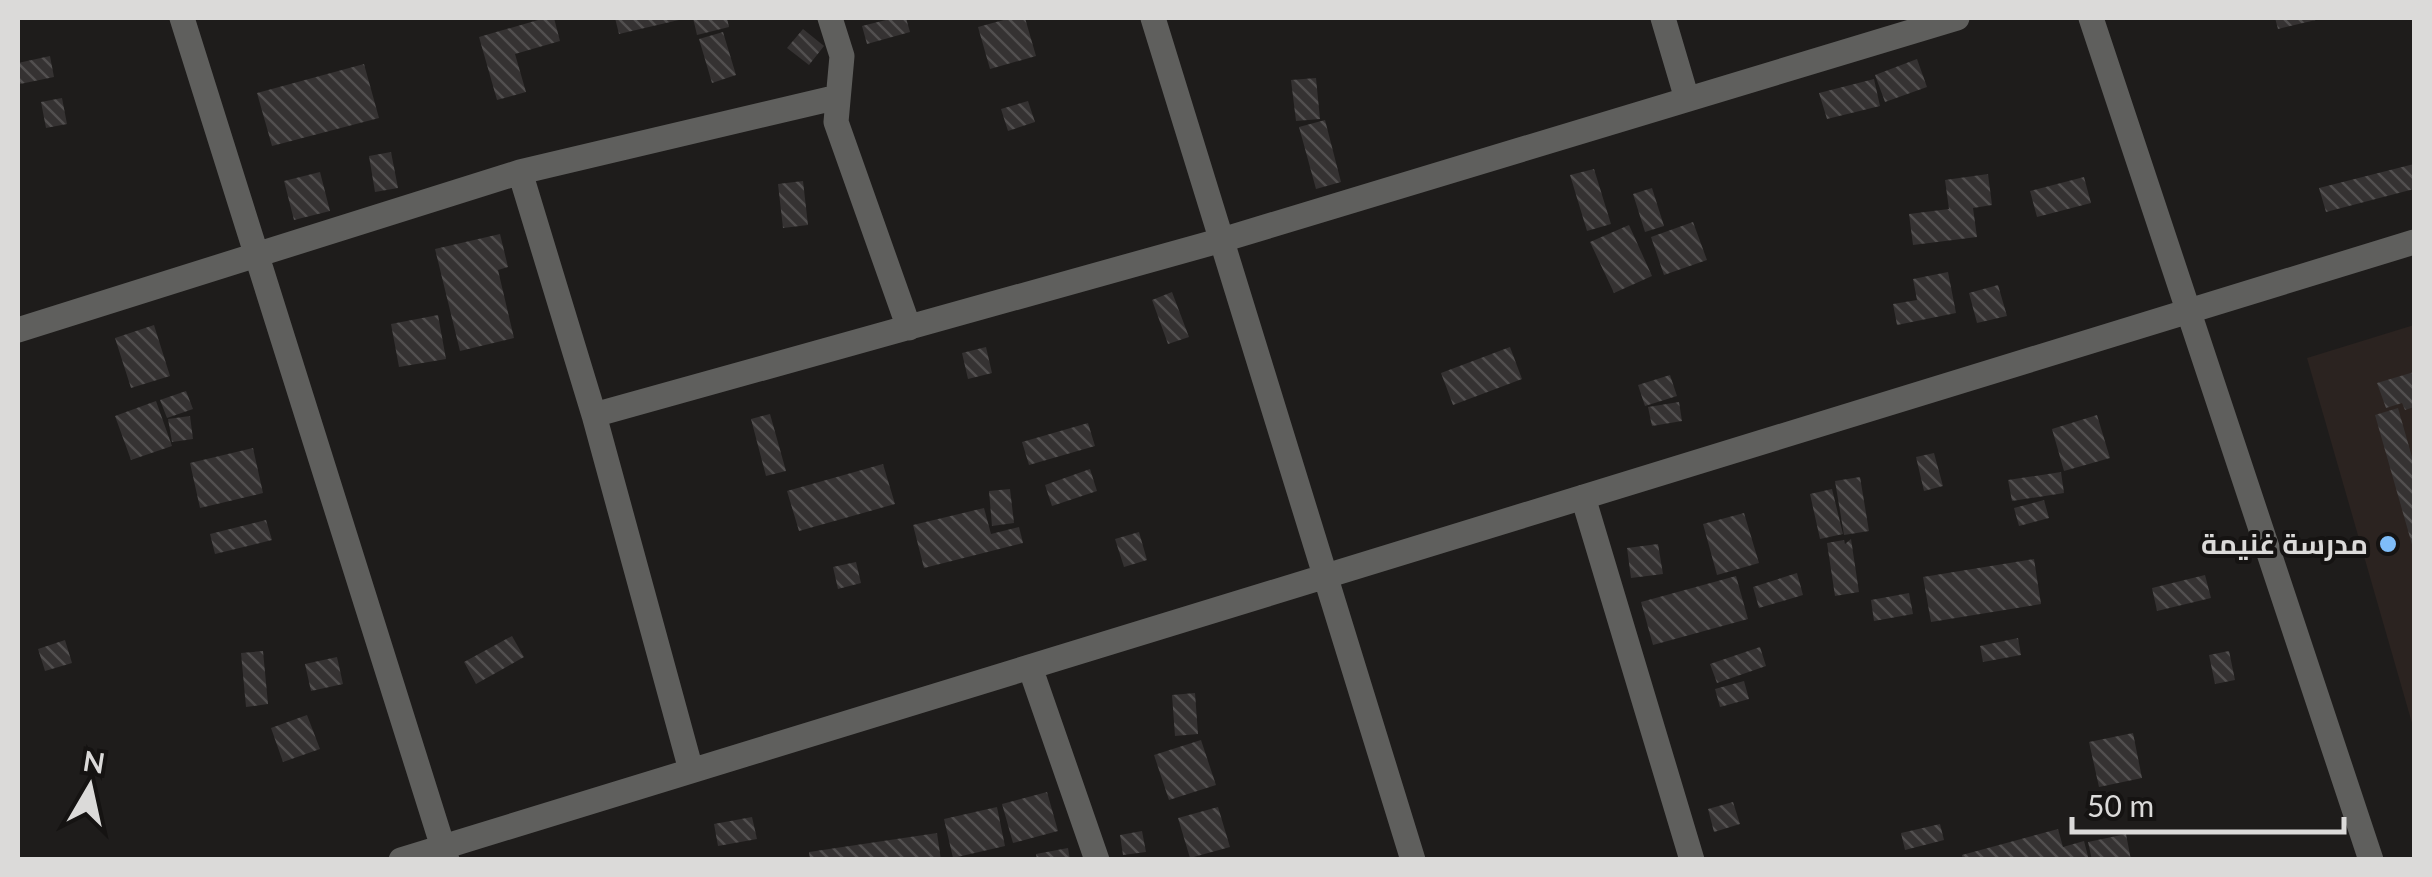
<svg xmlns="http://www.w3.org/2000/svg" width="2432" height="877" viewBox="0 0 2432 877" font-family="Lato,Cairo,sans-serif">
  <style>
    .built { fill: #2b2320 }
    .building { fill: url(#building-back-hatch) }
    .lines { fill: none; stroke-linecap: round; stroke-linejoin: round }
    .minor { stroke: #5f5f5d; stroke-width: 25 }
    .poi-dot { fill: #7fbdf9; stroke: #151312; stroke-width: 4 }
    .labels { text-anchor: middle; stroke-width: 8; stroke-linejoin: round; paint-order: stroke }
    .poi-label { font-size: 28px; font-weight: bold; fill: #dbdad9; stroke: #151312; text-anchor: end }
  </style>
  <defs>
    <pattern id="building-back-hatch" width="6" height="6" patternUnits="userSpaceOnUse" patternTransform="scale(2.5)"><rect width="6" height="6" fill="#353232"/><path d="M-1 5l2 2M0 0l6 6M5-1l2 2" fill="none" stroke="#524f4f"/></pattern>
  </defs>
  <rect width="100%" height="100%" fill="#1e1c1b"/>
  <path class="built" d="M2414 325V730L2307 358Z"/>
  <path class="building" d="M545 18H554L560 41 515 54 526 92 497 100 479 37Z
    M615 18H683V19L619 34Z
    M693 18H727L729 27 697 35Z
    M894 18H906L910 32 867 44 862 26Z
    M1011 18H1025L1036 56 990 69 978 27Z
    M2275 18H2320V19L2278 29Z
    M803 29 824 46 809 65 787 48Z
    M723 32 736 75 712 83 699 39Z
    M50 56 54 77 20 84 18 63Z
    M1917 59 1927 87 1885 102 1875 75Z
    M364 64 379 118 272 146 257 93Z
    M1316 78 1320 119 1296 121 1291 80Z
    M1874 79 1880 106 1827 119 1819 93Z
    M62 98 67 124 46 128 41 102Z
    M1028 101 1035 122 1008 131 1001 109Z
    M1325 120 1341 182 1316 189 1299 127Z
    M391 152 398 188 375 192 369 156Z
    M2414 164V189L2326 212 2319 188Z
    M1594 169 1611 224 1587 231 1570 175Z
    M320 172 330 211 294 220 284 181Z
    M1988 174 1992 205 1973 208 1977 237 1913 245 1909 214 1949 209 1945 180Z
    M2084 177 2091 203 2037 217 2030 191Z
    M803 181 808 225 783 228 778 184Z
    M1652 188 1664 226 1645 232 1633 194Z
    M1693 222 1707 260 1664 275 1651 237Z
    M1629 225 1652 276 1614 293 1590 242Z
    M500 234 508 267 498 270 514 338 460 351 435 249Z
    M1948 272 1956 313 1897 325 1893 304 1917 300 1913 279Z
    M1998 285 2007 316 1977 323 1969 293Z
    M1172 292 1189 337 1168 344 1152 300Z
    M438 315 446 359 399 367 391 324Z
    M154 325 170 376 131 388 115 338Z
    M986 347 992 373 968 379 962 353Z
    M1510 347 1522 379 1453 405 1441 373Z
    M2414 372V407L2405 410 2402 403 2386 408 2377 383Z
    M1670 375 1677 396 1645 406 1638 385Z
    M186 391 193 409 167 418 160 400Z
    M156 401 172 446 131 460 115 416Z
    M1679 402 1682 421 1652 426 1648 407Z
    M2398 408 2414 464 2413 548 2375 415Z
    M770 414 786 471 766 476 751 419Z
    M2097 415 2110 458 2064 471 2052 429Z
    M190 416 193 439 172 442 168 419Z
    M1088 423 1095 446 1029 465 1022 442Z
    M253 448 263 493 200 508 190 463Z
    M1934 453 1943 486 1924 491 1916 457Z
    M883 464 895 504 799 531 787 491Z
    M1090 469 1097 491 1052 506 1045 485Z
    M2061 472 2064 493 2012 501 2008 480Z
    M1860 477 1869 531 1844 535 1835 481Z
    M1010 489 1014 523 992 526 989 491Z
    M1832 489 1843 534 1820 539 1810 494Z
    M2044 500 2049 518 2019 526 2014 508Z
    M984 508 991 534 1019 527 1023 543 924 568 913 525Z
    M1744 513 1759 563 1717 575 1703 524Z
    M266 520 272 540 215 554 210 534Z
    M1139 532 1147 560 1124 567 1115 539Z
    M1851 539 1859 592 1835 596 1827 543 1844 540 1845 544Z
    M1658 544 1663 574 1631 578 1627 548Z
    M2034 559 2041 604 1931 622 1923 577Z
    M856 562 861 583 838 589 833 567Z
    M1797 573 1803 595 1759 608 1753 587Z
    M2205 575 2211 598 2157 611 2152 588Z
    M1736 576 1748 619 1653 645 1641 602Z
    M1909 593 1913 614 1874 621 1871 600Z
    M512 636 524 657 476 684 464 662Z
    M2018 638 2021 655 1983 662 1980 646Z
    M65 640 72 663 45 671 38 649Z
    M1760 647 1766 666 1717 683 1710 664Z
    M263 651 268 704 246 707 241 653Z
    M2229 651 2235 680 2215 684 2209 655Z
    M337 657 343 684 311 691 305 664Z
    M1744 681 1749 699 1720 707 1715 689Z
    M1195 693 1198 734 1175 736 1172 695Z
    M307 715 320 749 283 762 271 728Z
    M2133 733 2142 778 2099 787 2089 742Z
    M1201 740 1216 785 1169 800 1154 755Z
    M1047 792 1058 831 1013 843 1002 804Z
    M1733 802 1740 824 1714 832 1708 809Z
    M997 807 1005 846 953 858 944 819Z
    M1218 807 1230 847 1190 858 1178 818Z
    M752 817 757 839 718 846 714 824Z
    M1940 824 1944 840 1905 850 1901 833Z
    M2058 829 2063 847 2084 841 2089 860H1963L1962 855Z
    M1142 831 1146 852 1123 855 1120 835Z
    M937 833 941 860H810L809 852Z
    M2126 834 2131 860H2092L2088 842Z
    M1068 848 1070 860H1037L1036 854Z"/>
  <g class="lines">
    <path class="minor" d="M182 18 447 860
      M830 18 842 56 836 122 909 328
      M1153 18 1413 860
      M1663 18 1687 99
      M2091 18 2371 860
      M520 172 594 415 691 770
      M18 330 520 172 838 97
      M594 415 1222 240 1957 18
      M1583 497 1692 860
      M1030 667 1097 860
      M401 860 2414 242"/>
  </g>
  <circle class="poi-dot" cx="2388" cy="544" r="10"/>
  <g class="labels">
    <g class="poi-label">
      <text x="2368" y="554">مدرسة غنيمة</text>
    </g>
  </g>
  <rect width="2432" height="877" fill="none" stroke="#dbdad9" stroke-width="40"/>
  <g transform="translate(90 787) rotate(9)" stroke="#151312" stroke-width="8" paint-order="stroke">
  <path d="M0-8L18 38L0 25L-18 38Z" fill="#dbdad9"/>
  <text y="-15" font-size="28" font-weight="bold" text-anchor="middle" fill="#dbdad9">N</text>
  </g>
  <path d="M2072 817v15h272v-15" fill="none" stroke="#dbdad9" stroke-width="5"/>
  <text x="2087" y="817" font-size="30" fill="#dbdad9" stroke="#151312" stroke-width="8" paint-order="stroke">50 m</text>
</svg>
